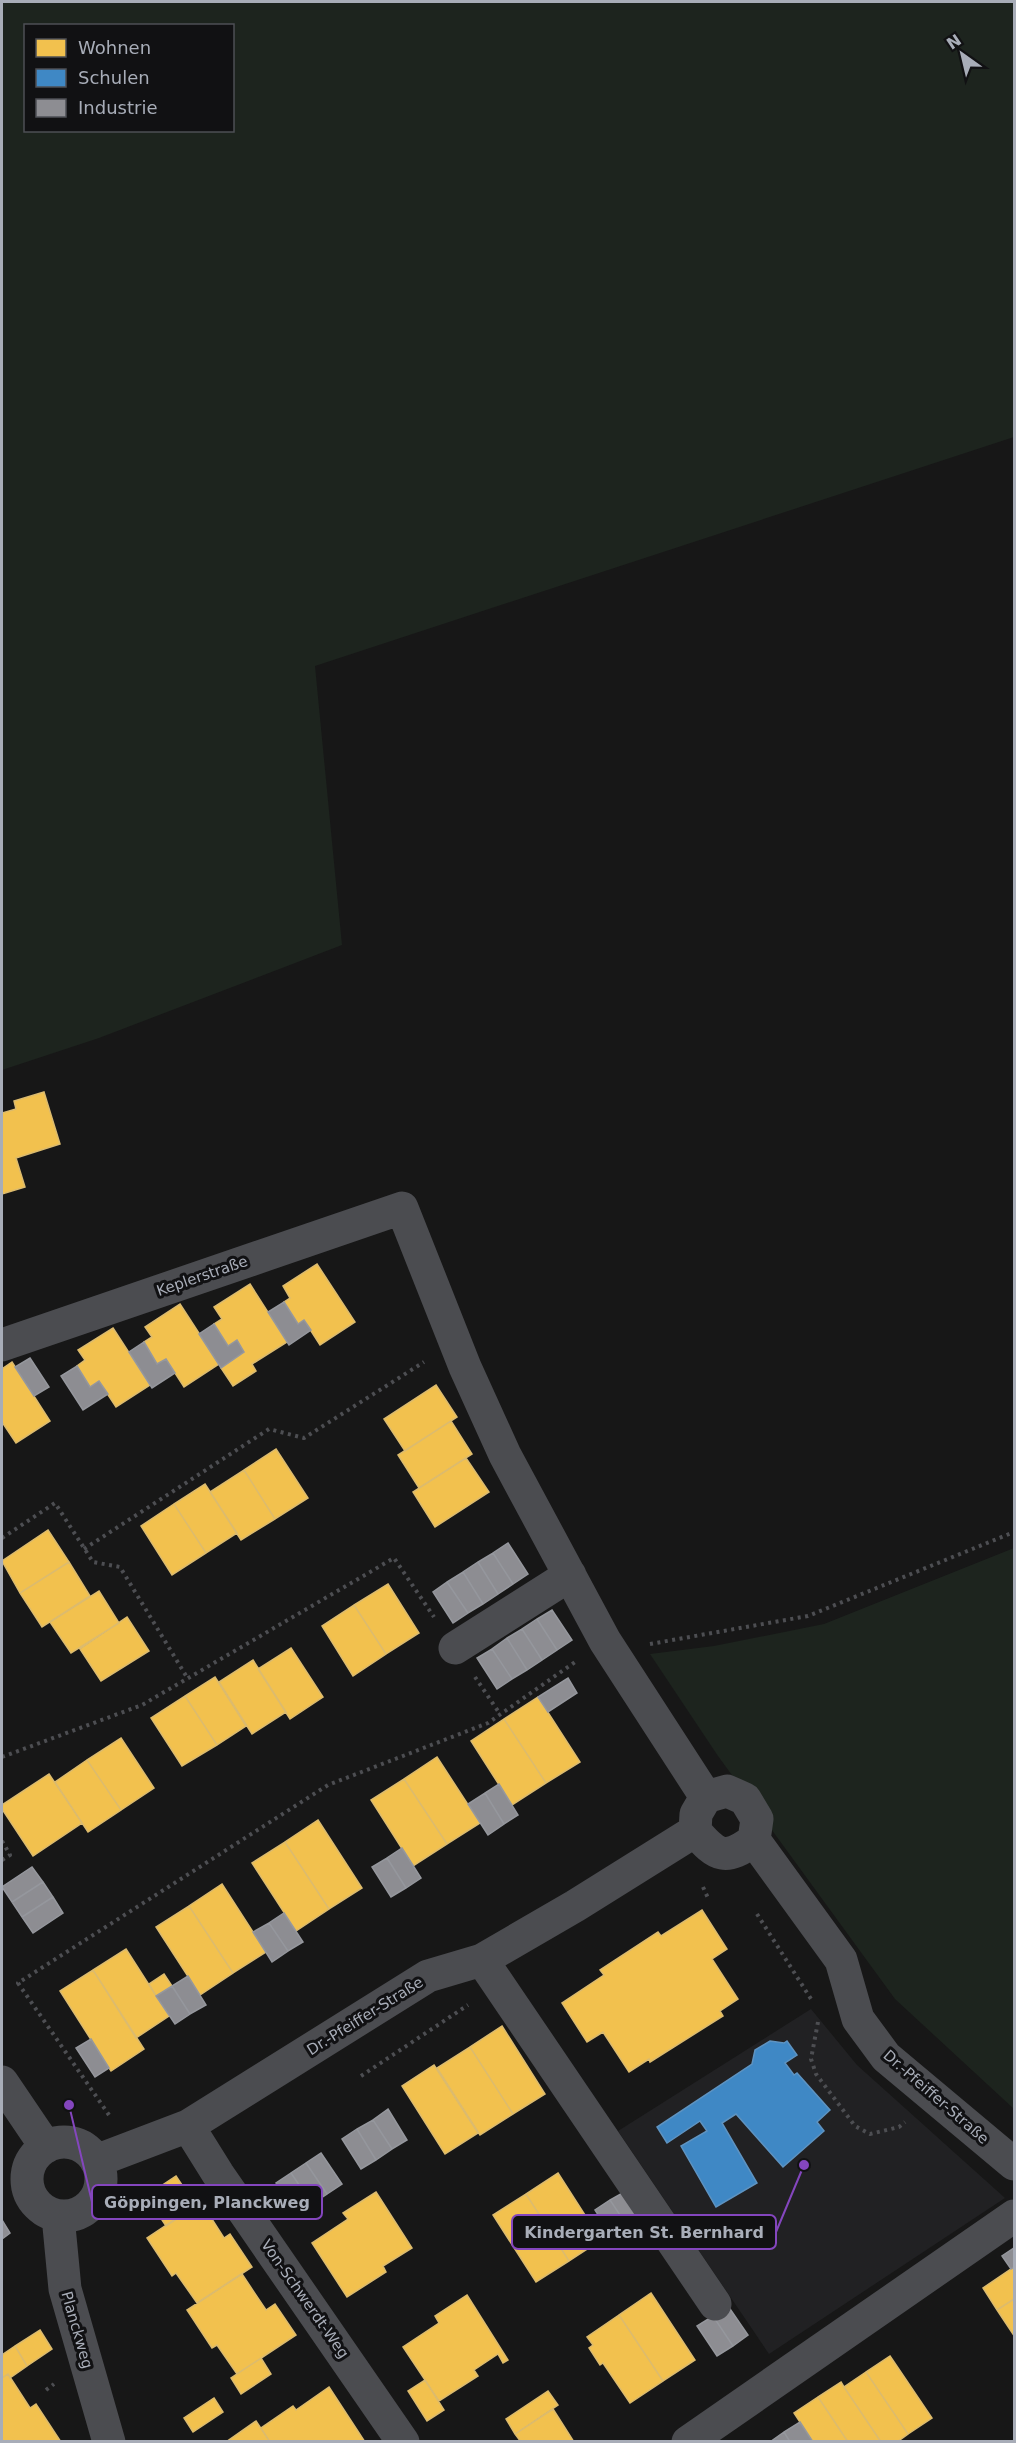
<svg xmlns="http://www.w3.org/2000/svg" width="1016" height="2443" viewBox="0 0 1016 2443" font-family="'DejaVu Sans',sans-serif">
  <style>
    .built { fill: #212123 }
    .green { fill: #1d241e; fill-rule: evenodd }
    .homes { fill: #f2c14e; stroke: #dcbb6e; stroke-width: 1.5 }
    .schools { fill: #3f88c5; stroke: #5e93c1; stroke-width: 1.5 }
    .industry { fill: #8d8d92; stroke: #95979d; stroke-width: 1.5 }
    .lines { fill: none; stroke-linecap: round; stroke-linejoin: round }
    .path { stroke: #4d4e52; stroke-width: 4; stroke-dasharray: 3 4.5; stroke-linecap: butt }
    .minor { stroke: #4b4c50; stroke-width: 33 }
    .labels { text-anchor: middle; stroke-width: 6; stroke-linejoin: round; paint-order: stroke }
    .street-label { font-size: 15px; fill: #a8adb8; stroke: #111113 }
    .leader { fill: none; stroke: #8446be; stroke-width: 2 }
    .callout-dot { fill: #8446be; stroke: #111113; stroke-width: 2 }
    .callout { fill: #111113; stroke: #8446be; stroke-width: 2 }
    .callout-label { font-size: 16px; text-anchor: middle; font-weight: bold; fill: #a8adb8 }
  </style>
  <rect width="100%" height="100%" fill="#171717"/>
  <path class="built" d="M811 2009 857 2065 1005 2198 769 2354 618 2131Z"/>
  <path class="green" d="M2 2H1014V437L315 666 342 945 99 1038 2 1070ZM26 26H232V130H26Z
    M1014 1548V2109L895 1999 718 1756 650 1654 714 1646 824 1624Z"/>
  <path class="homes" d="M44 1092 60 1144 16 1158 25 1187 2 1194V1113L16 1109 14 1101Z
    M317 1264 355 1322 320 1345 304 1320 298 1324 284 1302 290 1298 283 1286Z
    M250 1284 287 1342 252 1364 256 1371 233 1386 221 1368 244 1352 237 1340 228 1346 214 1324 222 1319 214 1307Z
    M180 1304 219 1364 184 1387 166 1359 157 1364 144 1342 152 1337 145 1327Z
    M113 1328 150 1385 116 1407 99 1381 90 1387 77 1366 85 1360 78 1350Z
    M12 1362 50 1421 16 1443 2 1422V1369Z
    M436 1385 457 1417 405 1451 384 1419Z
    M451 1421 472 1454 419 1488 398 1455Z
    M276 1449 308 1498 275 1519 244 1470Z
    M466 1458 489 1492 435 1527 413 1492Z
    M244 1470 275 1519 241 1540 210 1492Z
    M205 1484 237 1533 206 1553 174 1504Z
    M174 1504 206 1553 172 1575 141 1526Z
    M48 1530 69 1562 20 1593 2 1561Z
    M69 1562 90 1596 42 1627 20 1593Z
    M388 1584 419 1633 386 1654 354 1605Z
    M99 1591 119 1623 71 1653 50 1622Z
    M354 1605 386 1654 353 1676 322 1626Z
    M127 1617 149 1651 101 1681 80 1649Z
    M291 1648 323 1697 290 1719 258 1669Z
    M253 1660 286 1712 252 1734 219 1682Z
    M215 1677 246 1726 217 1745 185 1696Z
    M185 1696 217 1745 182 1766 151 1718Z
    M538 1697 580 1762 546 1783 504 1719Z
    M504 1719 546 1783 512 1805 471 1741Z
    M121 1738 154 1788 121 1810 87 1760Z
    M437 1757 480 1823 447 1844 404 1779Z
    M87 1760 121 1810 88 1832 55 1782Z
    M49 1774 82 1823 33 1856 2 1809V1805Z
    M404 1779 447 1844 413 1866 371 1800Z
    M318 1820 362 1888 329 1909 285 1842Z
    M285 1842 329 1909 296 1931 252 1863Z
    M222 1884 266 1952 233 1973 189 1906Z
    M189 1906 233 1973 200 1995 156 1927Z
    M702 1910 727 1949 712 1959 738 1999 720 2011 723 2016 650 2062 649 2059 629 2072 603 2032 587 2042 562 2003 604 1975 600 1970 658 1932 661 1936Z
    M126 1949 169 2016 136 2038 93 1970Z
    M93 1970 144 2049 111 2071 60 1991Z
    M164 1974 172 1986 156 1996 149 1984Z
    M502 2026 545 2094 513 2114 470 2047Z
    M470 2047 513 2114 480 2135 437 2068Z
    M434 2065 478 2133 445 2154 402 2086Z
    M558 2173 601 2240 569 2261 526 2194Z
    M176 2176 196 2206 166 2226 146 2196Z
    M376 2192 412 2248 383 2266 386 2272 347 2297 312 2243 348 2219 343 2213Z
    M526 2194 569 2261 536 2282 493 2215Z
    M201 2202 224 2238 230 2234 252 2267 197 2303 176 2273 172 2276 147 2238Z
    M1014 2267V2299L997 2310 983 2288Z
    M242 2274 266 2310 275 2304 296 2335 237 2374 217 2345 212 2348 187 2310Z
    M651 2293 695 2360 663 2381 619 2315Z
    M467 2295 508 2360 503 2363 498 2354 474 2370 478 2376 439 2401 403 2347 439 2323 435 2316Z
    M1014 2299V2333L1013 2334 997 2310Z
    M619 2315 663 2381 630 2403 603 2363 600 2365 589 2348 593 2345 587 2337Z
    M40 2330 52 2349 27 2366 15 2346Z
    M15 2346 27 2366 10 2378 8 2374 2 2378V2355Z
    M890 2356 932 2418 908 2434 866 2372Z
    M261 2358 271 2374 241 2394 231 2378Z
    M866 2372 908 2434 897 2442H881L844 2387Z
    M8 2374 30 2408 36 2404 61 2442H2V2378Z
    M425 2380 444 2410 427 2421 408 2391Z
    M841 2382 844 2387 881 2442H848L818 2397Z
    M329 2387 365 2442H270L261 2428 293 2406 296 2410Z
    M548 2391 558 2405 515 2434 506 2419Z
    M818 2397 848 2442H813L800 2422 794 2413Z
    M214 2398 223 2412 193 2432 184 2418Z
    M553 2409 574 2442H521L515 2434Z
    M256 2421 270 2442H226Z"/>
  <path class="schools" d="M770 2041 784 2043 787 2041 797 2055 785 2063 794 2075 797 2073 830 2110 817 2122 824 2131 783 2167 736 2114 722 2123 757 2183 716 2207 681 2146 707 2131 700 2121 667 2143 657 2127 752 2064 755 2050Z"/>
  <path class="industry" d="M284 1302 298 1324 304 1320 311 1330 289 1345 268 1312Z
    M214 1324 228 1346 237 1340 244 1352 221 1368 199 1334Z
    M144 1342 157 1364 166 1359 175 1373 152 1388 129 1352Z
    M30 1358 49 1387 34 1396 15 1367Z
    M77 1366 90 1387 99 1381 108 1394 83 1410 61 1376Z
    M508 1543 528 1574 513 1584 493 1553Z
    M493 1553 513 1584 498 1594 478 1562Z
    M478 1562 498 1594 483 1604 463 1572Z
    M463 1572 483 1604 468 1613 447 1582Z
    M447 1582 468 1613 453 1623 433 1592Z
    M552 1610 572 1640 557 1650 537 1619Z
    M537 1619 557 1650 542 1660 522 1629Z
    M522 1629 542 1660 527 1670 507 1638Z
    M507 1638 527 1670 512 1679 492 1649Z
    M492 1649 512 1679 497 1689 477 1658Z
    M568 1678 577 1693 548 1712 538 1697Z
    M499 1784 518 1815 504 1824 485 1793Z
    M485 1793 504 1824 488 1835 468 1804Z
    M402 1848 421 1878 406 1888 387 1858Z
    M387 1858 406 1888 391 1897 372 1867Z
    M32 1867 43 1882 12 1902 2 1887Z
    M43 1882 53 1897 22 1917 12 1902Z
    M53 1897 63 1913 33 1933 22 1917Z
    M284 1913 303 1942 288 1951 269 1923Z
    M269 1923 288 1951 272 1962 253 1932Z
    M188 1976 206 2005 190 2014 172 1986Z
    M172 1986 190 2014 175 2024 156 1996Z
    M91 2039 109 2068 95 2077 76 2048Z
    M388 2109 407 2140 392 2149 373 2120Z
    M373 2120 392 2149 376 2160 357 2129Z
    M357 2129 376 2160 361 2169 342 2139Z
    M321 2153 342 2184 327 2194 306 2163Z
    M306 2163 327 2194 312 2204 291 2173Z
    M291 2173 312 2204 296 2214 276 2183Z
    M626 2191 645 2221 630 2230 610 2200Z
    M610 2200 630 2230 614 2240 595 2210Z
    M2 2220 10 2233 2 2239Z
    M1014 2248V2267L1011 2269 1002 2256Z
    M728 2306 748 2335 733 2346 713 2316Z
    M713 2316 733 2346 717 2356 697 2326Z
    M800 2422 813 2442H790L784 2432Z
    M784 2432 790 2442H770Z"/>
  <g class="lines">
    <path class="path" d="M2 1538 55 1503 93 1562 120 1567 188 1679
      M84 1549 269 1429 304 1438 424 1362
      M650 1644 808 1616 1014 1532
      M475 1677 500 1714
      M2 1757 142 1705 394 1558 434 1617
      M2 1841 10 1855 2 1860
      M703 1887 708 1898
      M757 1914 811 1999
      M818 2022 811 2059 816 2074 855 2126 870 2134 899 2127 905 2122
      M361 2076 468 2005
      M109 2115 18 1983 328 1785 488 1723 575 1662
      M46 2390 54 2384"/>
    <path class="minor" d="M2 1345 402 1208 465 1367 505 1455 605 1641 706 1797
      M455 1648 570 1575
      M754 1840C726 1861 717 1857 695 1831L696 1814 706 1797 727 1791 745 1799 757 1819 754 1840 841 1960 858 2019 886 2057 1014 2164
      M482 1960 715 2304
      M2 2082 46 2147
      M188 2126 218 2174 403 2442
      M27 2179a37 37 0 1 1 74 0a37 37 0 1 1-74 0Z
      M96 2161 188 2126 428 1976 482 1960 575 1906 695 1831
      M58 2216 65 2289 109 2442
      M688 2442 1014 2216"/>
  </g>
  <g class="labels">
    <g class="street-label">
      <text transform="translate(202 1276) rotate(-19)" y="5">Keplerstraße</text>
      <text transform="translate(365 2016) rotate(-32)" y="5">Dr.-Pfeiffer-Straße</text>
      <text transform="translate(936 2097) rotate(41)" y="5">Dr.-Pfeiffer-Straße</text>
      <text transform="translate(305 2299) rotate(55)" y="5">Von-Schwerdt-Weg</text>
      <text transform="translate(77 2330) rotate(74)" y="5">Planckweg</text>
    </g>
  </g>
  <path class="leader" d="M69 2105L92 2202M804 2165L776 2232"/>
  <g class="callout-dot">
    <circle cx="69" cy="2105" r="6"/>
    <circle cx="804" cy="2165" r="6"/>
  </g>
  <g class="callout">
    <rect x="92" y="2185" width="230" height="34" rx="6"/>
    <rect x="512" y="2215" width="264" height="34" rx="6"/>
  </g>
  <g class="callout-label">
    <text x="207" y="2208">Göppingen, Planckweg</text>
    <text x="644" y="2238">Kindergarten St. Bernhard</text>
  </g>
  <rect width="1016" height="2443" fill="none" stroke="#a8adb8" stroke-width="6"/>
  <rect x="24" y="24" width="210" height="108" fill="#111113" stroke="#4d4f55" stroke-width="1.5"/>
  <rect x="36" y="39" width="30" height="18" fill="#f2c14e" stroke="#4d4f55" stroke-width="1.5"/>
  <text x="78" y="54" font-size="18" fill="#a8adb8">Wohnen</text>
  <rect x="36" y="69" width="30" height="18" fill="#3f88c5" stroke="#4d4f55" stroke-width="1.5"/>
  <text x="78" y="84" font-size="18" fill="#a8adb8">Schulen</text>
  <rect x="36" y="99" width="30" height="18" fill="#8d8d92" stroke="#4d4f55" stroke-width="1.5"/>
  <text x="78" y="114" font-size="18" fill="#a8adb8">Industrie</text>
  <g transform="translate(962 54) rotate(326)" stroke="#111113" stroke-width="4.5" paint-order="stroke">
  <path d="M0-4.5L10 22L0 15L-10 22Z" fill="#a8adb8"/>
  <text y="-9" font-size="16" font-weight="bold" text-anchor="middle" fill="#a8adb8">N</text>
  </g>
</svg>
